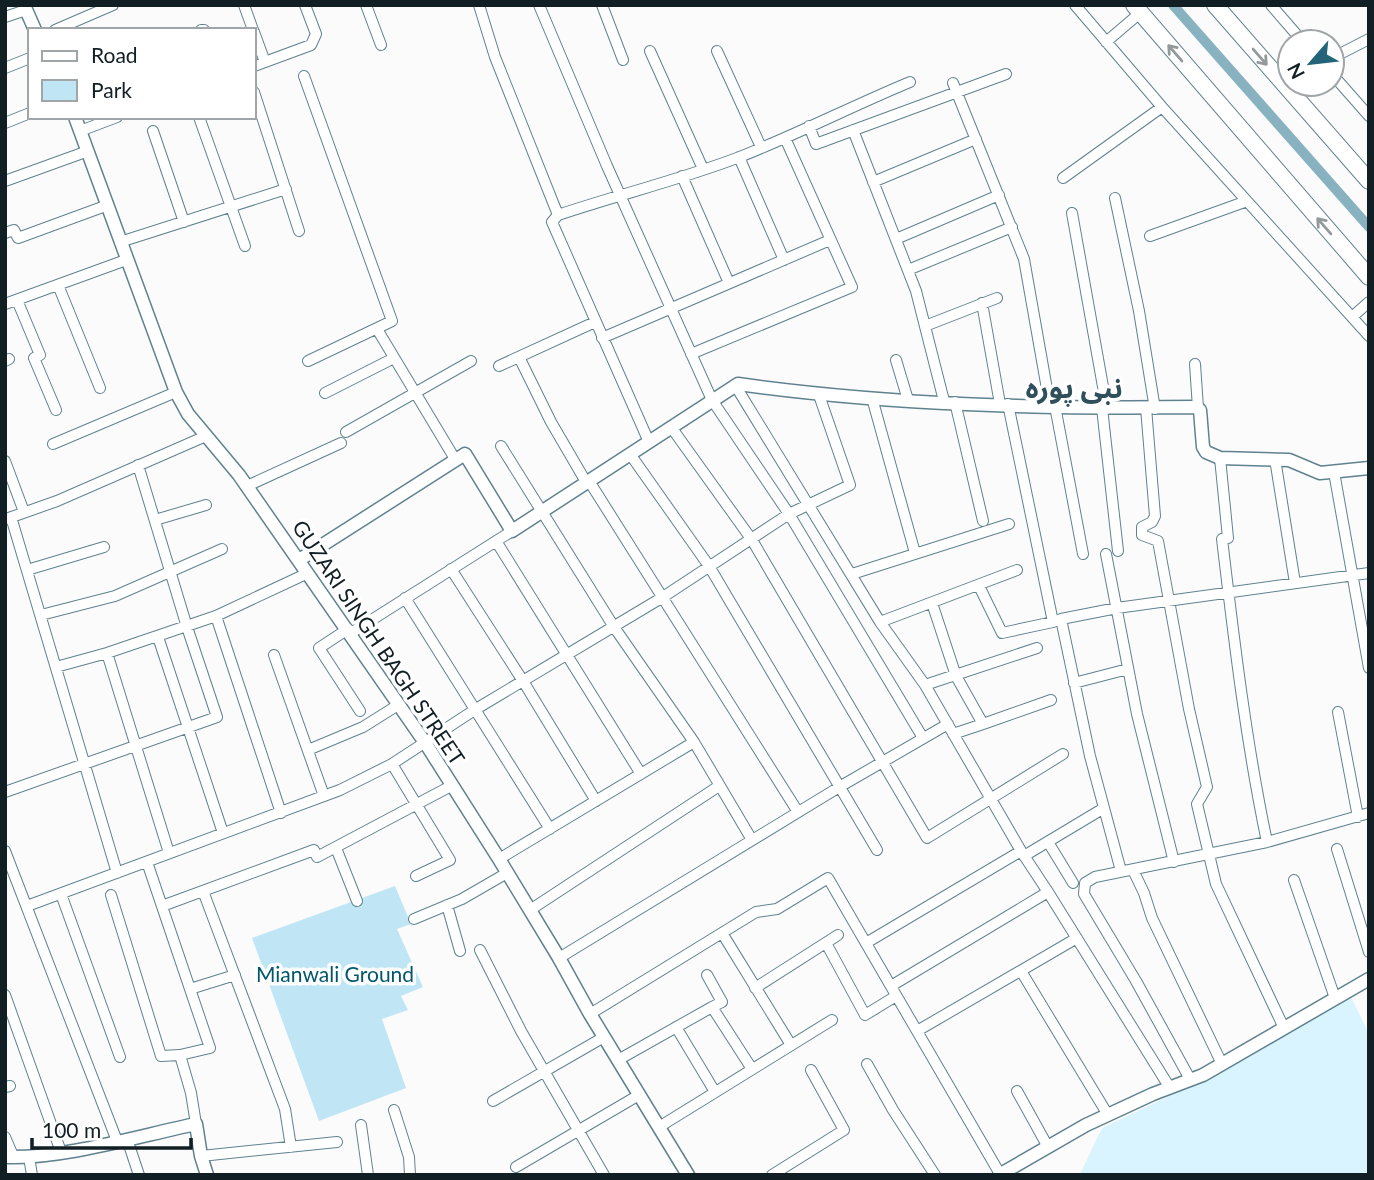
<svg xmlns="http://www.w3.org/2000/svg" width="1374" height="1180" viewBox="0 0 1374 1180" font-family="Lato,'Noto Sans Arabic',sans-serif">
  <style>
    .built { fill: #d9f4fe }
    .green { fill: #c0e6f5 }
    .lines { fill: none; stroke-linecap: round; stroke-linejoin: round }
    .canal { stroke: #89b2c1; stroke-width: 10 }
    .minor-casing { stroke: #60828f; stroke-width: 12 }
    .tertiary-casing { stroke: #60828f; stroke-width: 15 }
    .trunk-casing { stroke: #60828f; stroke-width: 18 }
    .minor { stroke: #fff; stroke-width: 10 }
    .tertiary { stroke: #fff; stroke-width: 12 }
    .trunk { stroke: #fff; stroke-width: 16 }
    .oneway { stroke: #949a9c }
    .labels { text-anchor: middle; stroke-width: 7; stroke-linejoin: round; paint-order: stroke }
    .street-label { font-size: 21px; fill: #111e23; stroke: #fff }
    .park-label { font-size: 21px; fill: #00566d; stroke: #fff }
    .district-label { font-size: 28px; font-weight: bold; fill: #2f4f5b; stroke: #fff }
  </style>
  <rect width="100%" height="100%" fill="#fbfbfb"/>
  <path class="built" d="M1351 997 1369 1034V1175H1077L1081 1172 1102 1128 1207 1078Z"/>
  <path class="green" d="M395 886 411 924 397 929 423 987 401 996 408 1010 382 1019 406 1088 319 1121 252 938Z"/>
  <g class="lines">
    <path class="canal" d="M1173 5 1369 227"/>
    <defs>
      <path id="minor" d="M244 5 253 30
        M366 5 381 45
        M479 5 495 57 558 215
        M539 5 607 166 712 400 789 514 923 738
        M602 5 623 60
        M1075 5 1162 107 1369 336
        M1271 5 1303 42
        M5 17 26 10
        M55 30 113 5
        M201 30H204
        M254 32 265 62
        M1106 42 1140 13
        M650 51 703 169
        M717 51 761 147
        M1332 58 1369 39
        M254 66 311 45 316 34 305 5
        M5 68 30 58
        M1332 74 1369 116
        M304 76 392 321 308 361
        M953 83 1024 259 1050 406
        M254 92 299 231
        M199 117 245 246
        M5 123 30 113
        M809 126 816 144 1006 74
        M853 130 916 291 944 401
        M80 131 117 117
        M153 131 184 222
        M739 157 784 260
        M682 176 729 283
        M1063 178 1162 107
        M5 181 88 151
        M873 182 976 139
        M1115 198 1139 311 1155 409
        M1072 213 1107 409
        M5 233 14 230 18 238 108 205
        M1150 236 1247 201
        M896 239 999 195
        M120 242 286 189
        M908 270 1012 227
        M58 285 100 388
        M17 300 40 355 34 358 56 410
        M982 303 1000 404
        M5 304 126 260
        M1352 317 1369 302
        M925 326 997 298
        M377 329 455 459
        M602 338 830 240
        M691 354 852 287 785 138
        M519 357 551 422 586 482
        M896 360 908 400
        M5 361 9 359
        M1195 364 1198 408
        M499 366 595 322
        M735 385 880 622 925 685 1021 851
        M325 393 394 358
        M872 398 915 553
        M955 402 983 521
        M1008 404 1053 622 1061 619 1090 756 1104 808 1024 856
        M1055 406 1083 554
        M1102 408 1118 551
        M1146 408 1155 516 1152 522 1142 527V535L1158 541 1189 709 1207 787 1197 804 1216 884 1284 1028
        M671 427 752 540 927 838 1063 754
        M346 432 471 361
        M649 442 552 222 558 215C617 195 679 180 737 158 796 135 852 106 910 82
        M53 444 176 392
        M501 446 614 627 694 742 752 840
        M630 454 709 566 877 850
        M1220 458 1228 538 1222 539C1234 640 1246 742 1267 842
        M1275 459 1295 583
        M5 461 24 512
        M1334 472 1369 668
        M589 481 798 812
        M247 486 341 443
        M11 517 117 873
        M6 519 57 501 206 436
        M155 520 206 505
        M496 541 641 774
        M1106 554 1137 714 1174 862
        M451 569 523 681 596 801
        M27 570 104 547
        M852 574 1009 524
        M979 586 1002 633 1053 622
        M405 598 550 829
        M932 603 956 676 983 724 1051 700
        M41 615 115 596 222 549
        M216 616 281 813
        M1061 619 1117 608 1369 573
        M880 622 1017 570
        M348 629 319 648 360 711
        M351 633 512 531
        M158 637 223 833
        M107 653 169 853
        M274 655 324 796
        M56 667 107 653 216 616 308 573
        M1074 683 1128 669
        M925 685 1037 648
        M1338 712 1358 817
        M953 734 983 724
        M308 750 363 727 398 705
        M392 764 450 860 416 876
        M5 792 217 717 187 627 138 465
        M1104 808 1121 871
        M1048 842 1073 883
        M336 848 357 901
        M1337 849 1369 952
        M5 851 117 1141
        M499 859 694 742
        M1133 870 1144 893 1152 918 1222 1064
        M1294 880 1335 998
        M203 891 285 1109 291 1147
        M61 894 120 1057
        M111 895 161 1056 180 1055 210 1048 147 862
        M447 905 460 951
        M27 906 340 790 392 764 476 709 663 597 789 514 850 485 819 395
        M162 906 314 850 317 857 451 786
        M530 910 719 786
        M414 919 462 899 507 873
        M722 933 791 1045
        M826 943 865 1015 896 996
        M866 943 1021 851 1048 892
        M480 950 521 1031 604 1175
        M559 958 841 786 948 724
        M1021 971 1108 1115
        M707 975 722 1002 712 1007 752 1069
        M891 986 1048 892 1170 1088
        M755 988 838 935
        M190 989 235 975
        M5 995 61 1152
        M590 1014 756 912 777 909 828 878 1000 1174
        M676 1027 715 1092
        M917 1031 1077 938
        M180 1055 191 1093 196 1124
        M618 1060 712 1007
        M867 1064 893 1110 935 1175
        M1190 1079 1136 981 1084 894 1085 883 1095 877 1267 842 1369 813
        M5 1087 10 1086
        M1017 1091 1048 1147
        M493 1101 604 1037
        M394 1110 409 1157 410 1175
        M361 1125 368 1175
        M659 1127 832 1020
        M5 1137 14 1158
        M127 1139 139 1175
        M201 1156 337 1142
        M29 1157 32 1175
        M516 1167 639 1095
        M772 1175 844 1130 811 1070"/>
      <path id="tertiary" d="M24 5 35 30
        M75 117 176 392 188 414 239 475 426 744 499 859 559 958 590 1014 688 1175
        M299 560 465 454 512 531 738 384C889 405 1043 409 1196 407L1200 410 1203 447 1206 452 1220 458 1289 460 1320 473 1369 468
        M5 1157C63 1159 138 1136 196 1124L201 1156 207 1175
        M999 1175 1086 1125 1153 1094 1203 1075 1369 979"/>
      <path id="trunk" d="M1134 5 1369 277
        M1215 5 1369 181"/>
    </defs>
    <use href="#minor" class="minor-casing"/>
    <use href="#tertiary" class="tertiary-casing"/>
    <use href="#trunk" class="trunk-casing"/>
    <use href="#minor" class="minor"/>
    <use href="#tertiary" class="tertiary"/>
    <use href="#trunk" class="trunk"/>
  </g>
  <defs><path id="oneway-shaft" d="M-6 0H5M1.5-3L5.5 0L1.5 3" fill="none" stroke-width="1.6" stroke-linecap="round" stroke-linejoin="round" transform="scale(1.75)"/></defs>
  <g class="oneway">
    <use href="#oneway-shaft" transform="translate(1175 53) rotate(-131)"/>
    <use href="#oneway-shaft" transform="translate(1260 57) rotate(49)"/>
    <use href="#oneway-shaft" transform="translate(1324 226) rotate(-131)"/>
  </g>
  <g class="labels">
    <g class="street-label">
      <text transform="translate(378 643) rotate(56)" y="7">GUZARI SINGH BAGH STREET</text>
    </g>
    <g class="park-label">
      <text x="335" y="982">Mianwali Ground</text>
    </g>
    <g class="district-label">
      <text x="1074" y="398">نبی پورہ</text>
    </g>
  </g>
  <rect width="1374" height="1180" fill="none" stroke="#111e23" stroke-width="14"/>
  <rect x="28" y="28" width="228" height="91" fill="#ffffff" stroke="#a0a5a7" stroke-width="2"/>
  <rect x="42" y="51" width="35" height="10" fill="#ffffff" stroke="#a0a5a7" stroke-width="2"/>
  <text x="91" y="63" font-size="21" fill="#111e23">Road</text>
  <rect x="42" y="80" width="35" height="21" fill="#c0e6f5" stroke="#a0a5a7" stroke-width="2"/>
  <text x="91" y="98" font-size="21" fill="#111e23">Park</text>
  <g transform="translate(1311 63) rotate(242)"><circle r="33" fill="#ffffff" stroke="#a0a5a7" stroke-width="2"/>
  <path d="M0-5L12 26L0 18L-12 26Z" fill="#236478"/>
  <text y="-10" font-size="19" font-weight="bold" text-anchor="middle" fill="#111e23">N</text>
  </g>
  <path d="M32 1138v10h159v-10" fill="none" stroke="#111e23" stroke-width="3.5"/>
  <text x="42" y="1138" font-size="21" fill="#111e23" stroke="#ffffff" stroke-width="5" paint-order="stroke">100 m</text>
</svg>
